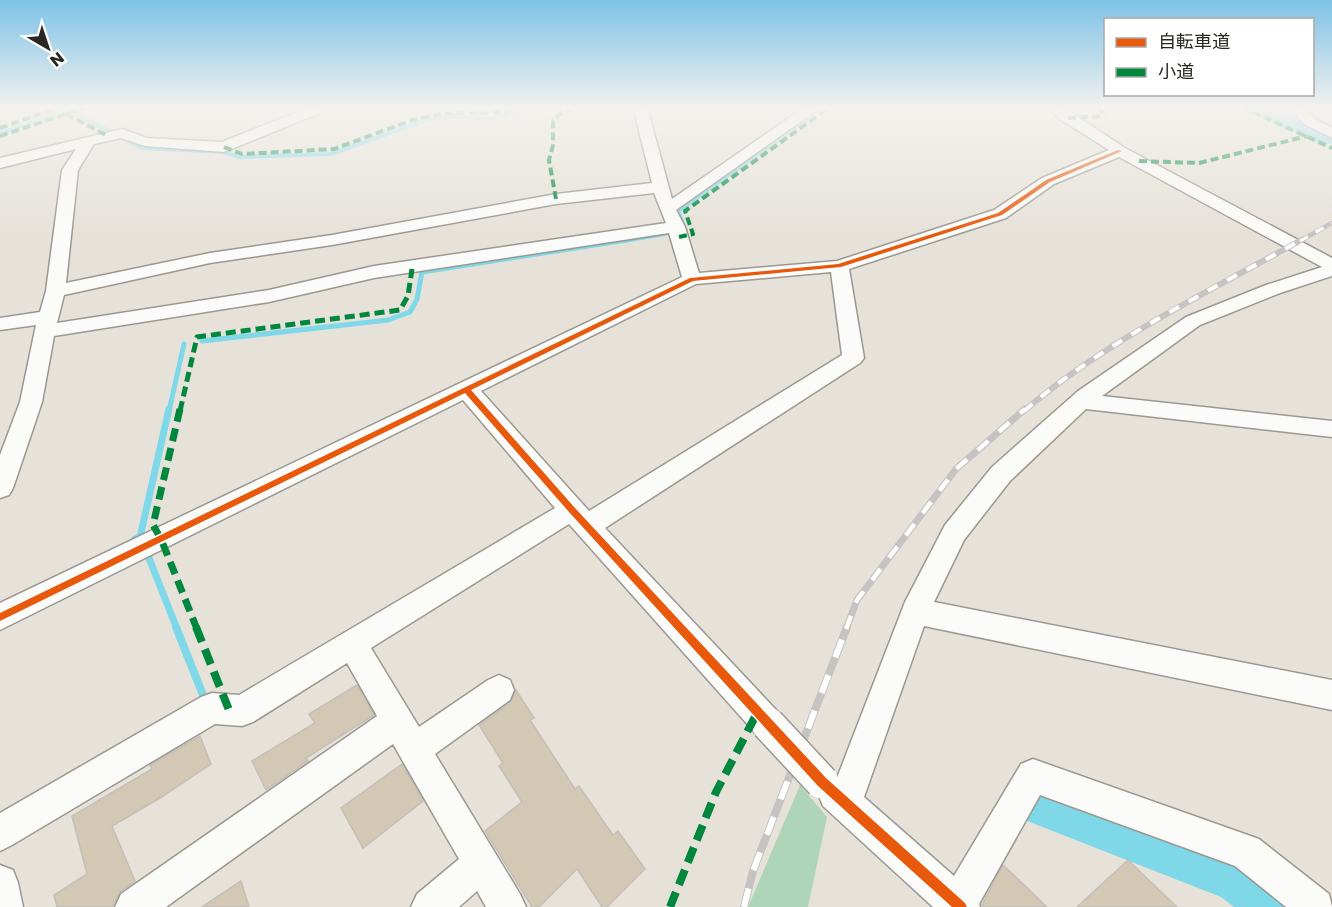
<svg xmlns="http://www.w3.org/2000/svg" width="1332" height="907" viewBox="0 0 1332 907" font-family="Poppins,'Noto Sans JP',sans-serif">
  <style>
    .green { fill: #afd5b8 }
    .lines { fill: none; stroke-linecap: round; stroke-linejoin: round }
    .stream-far3 { stroke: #7ed8e7; stroke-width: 4 }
    .stream-far2 { stroke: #7ed8e7; stroke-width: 5 }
    .stream-far1 { stroke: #7ed8e7; stroke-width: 7 }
    .stream { stroke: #7ed8e7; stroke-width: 8 }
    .river { fill: #7ed8e7; fill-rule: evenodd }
    .building { fill: #d2c8b4; stroke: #c3bfb9; stroke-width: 1.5 }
    .minor-casing { stroke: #9b9892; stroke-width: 3 }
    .minor { fill: #fbfbf9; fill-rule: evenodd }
    .rail-far3-casing { stroke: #c5c4c2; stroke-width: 4.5 }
    .rail-far2-casing { stroke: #c5c4c2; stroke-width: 6 }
    .rail-far1-casing { stroke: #c5c4c2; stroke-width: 7 }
    .rail-casing { stroke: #c5c4c2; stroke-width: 8 }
    .rail-far3 { stroke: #fff; stroke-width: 3; stroke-dasharray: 9; stroke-linecap: butt }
    .rail-far2 { stroke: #fff; stroke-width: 4; stroke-dasharray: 11; stroke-linecap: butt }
    .rail-far1 { stroke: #fff; stroke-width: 4.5; stroke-dasharray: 14; stroke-linecap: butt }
    .rail { stroke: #fff; stroke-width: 6; stroke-dasharray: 19; stroke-linecap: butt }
    .minor-bridge-casing { stroke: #9b9892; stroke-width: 36; stroke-linecap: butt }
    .minor-bridge { stroke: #fbfbf9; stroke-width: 33 }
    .quiet-far3 { stroke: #00873e; stroke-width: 4; stroke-dasharray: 8 4; stroke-linecap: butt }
    .quiet-far2 { stroke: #00873e; stroke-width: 5; stroke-dasharray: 10 5; stroke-linecap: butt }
    .quiet-far1 { stroke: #00873e; stroke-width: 7; stroke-dasharray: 13 7; stroke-linecap: butt }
    .quiet { stroke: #00873e; stroke-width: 8; stroke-dasharray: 16 8; stroke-linecap: butt }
    .cycleway-casing { stroke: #fff; stroke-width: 3 }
    .cycleway { fill: #e8590c; fill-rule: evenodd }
  </style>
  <rect width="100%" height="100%" fill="#e6e2da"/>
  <path class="green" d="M800 785 827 817 808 907H748Z"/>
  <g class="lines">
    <path class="stream-far3" d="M74 113 111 132
      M0 133 70 110
      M120 137 142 148 224 152 238 157 331 154 423 121 454 116 485 119 545 107
      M686 231 678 211 823 107
      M623 241 665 234"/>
    <path class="stream-far2" d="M202 341 388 320 410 312 417 299 422 272 633 239
      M169 411 184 344"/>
    <path class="stream-far1" d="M135 539 140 537 169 409
      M149 558 177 629"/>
    <path class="stream" d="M176 627 205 700"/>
    <path class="river" d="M1244 107H1274L1332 132V144L1319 143 1247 112Z
      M1036 771 1260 856 1301 886 1309 907H1234L1221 897 1017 817 1009 798 1017 779Z"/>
  </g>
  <path class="building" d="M357 685 374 715 306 758 308 761 266 790 252 761 315 723 309 714Z
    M516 690 534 718 530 720 575 789 579 786 613 835 618 831 645 869 607 907H602L577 869 539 907H532L485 831 522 802 499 766 503 763 479 725 511 702Z
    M200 736 211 764 160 798 112 826 135 881 120 892 112 907H57L54 895 87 874 72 816 152 769 150 765Z
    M402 764 423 801 363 848 341 808Z
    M1128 860 1177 907H1077Z
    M1003 865 1047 907H984L982 905Z
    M241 881 249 907H202Z"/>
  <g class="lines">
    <defs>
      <path id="minor" d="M310 107H329L327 110 224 152 145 146 121 138 94 144 78 170 66 283 210 253 332 235 556 194 652 183 633 107H647L672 199 805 107H821L676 210 685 227 699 273 837 261 994 210 1042 178 1109 150 1061 120 1048 107H1063L1125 148 1332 258V276L1280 293 1200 325 1102 396 1332 421V437L1086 409 1010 481 964 540 934 602 1332 680V710L924 626 864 797 954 876 1021 764 1033 759 1259 839 1329 894 1332 907H1286L1235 866 1040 795 979 904 980 907H933L823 806 818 794 823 782 837 778 905 602 945 525 992 467 1078 391 1186 317 1266 285 1322 267 1119 157 1054 184 1006 218 849 269 864 358 860 363 605 528 779 713 784 724 779 735 768 740 757 735 569 524 371 648 419 727 488 680 499 675 510 680 514 690 510 700 435 754 520 894 526 907H486L477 891 459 907H411L417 894 459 859 393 744 166 907H115L121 894 377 716 347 663 253 722 242 726 215 724 12 845 0 851V813L201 697 212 693 239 695 555 508 463 400 0 630V603L682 277 669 233 374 278 269 302 54 336 42 402 13 488 9 495 0 498V455L20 402 36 325 0 330V318L40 312 46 291 62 170 76 149 0 168V158L122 129 147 138 222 142ZM654 193 666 223 374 266 269 290 57 323 64 295 210 263 332 245 556 204ZM831 272 842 355 589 511 481 391 696 284Z
        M1289 107H1304L1314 118 1332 128V138L1304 124Z
        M0 865 13 870 18 883 23 907H0Z"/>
    </defs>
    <use href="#minor" class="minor-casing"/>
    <use href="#minor" class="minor"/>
    <defs>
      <path id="rail-far3" d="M1300 241 1332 223"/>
      <path id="rail-far2" d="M1024 411C1105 341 1210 291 1303 239"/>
      <path id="rail-far1" d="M846 629 857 600 956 469 1025 409"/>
      <path id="rail" d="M744 907 753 871 847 627"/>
    </defs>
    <use href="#rail-far3" class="rail-far3-casing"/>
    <use href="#rail-far2" class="rail-far2-casing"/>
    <use href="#rail-far1" class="rail-far1-casing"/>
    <use href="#rail" class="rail-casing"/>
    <use href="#rail-far3" class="rail-far3"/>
    <use href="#rail-far2" class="rail-far2"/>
    <use href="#rail-far1" class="rail-far1"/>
    <use href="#rail" class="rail"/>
    <defs>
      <path id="minor-bridge" d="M768 724 822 782"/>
    </defs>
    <use href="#minor-bridge" class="minor-bridge-casing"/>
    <use href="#minor-bridge" class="minor-bridge"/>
    <path class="quiet-far3" d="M1242 107 1332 148
      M66 114 108 136
      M1068 118 1100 116 1103 113 1098 107
      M0 128 59 107
      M0 136 87 107
      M224 147 242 154 334 149 412 120 446 113 505 112 528 107
      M1139 161 1199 163 1307 136
      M556 199 549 160 553 145V121L560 114 574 107
      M679 237 693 234 685 211 830 107"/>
    <path class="quiet-far2" d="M180 411 197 337 400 310 408 296 412 269"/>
    <path class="quiet-far1" d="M180 409 153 525 161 539 197 629"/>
    <path class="quiet" d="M196 627 229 710
      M670 907 716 792 757 713"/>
    <defs>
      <path id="cycleway" d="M1118 150 1122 151 1050 182 1002 215 841 267 693 281 471 390 575 508 826 778 965 903 967 907H952L818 786 569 512 465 393 0 621V613L690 278 838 264 998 213 1046 180Z"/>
    </defs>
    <use href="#cycleway" class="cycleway-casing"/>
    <use href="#cycleway" class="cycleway"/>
  </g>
  <linearGradient id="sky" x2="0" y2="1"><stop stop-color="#7dc2e8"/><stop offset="0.46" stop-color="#f4f2ee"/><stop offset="1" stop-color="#f4f2ee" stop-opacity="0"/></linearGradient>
  <rect width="1332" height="234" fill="url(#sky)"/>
  <rect x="1104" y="18" width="210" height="78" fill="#ffffff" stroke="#aaa9a7" stroke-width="1.5"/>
  <rect x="1116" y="38" width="30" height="9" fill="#e8590c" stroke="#aaa9a7" stroke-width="1.5"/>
  <text x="1158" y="48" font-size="18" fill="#2a2722">自転車道</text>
  <rect x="1116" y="68" width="30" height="9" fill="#00873e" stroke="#aaa9a7" stroke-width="1.5"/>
  <text x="1158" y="78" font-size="18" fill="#2a2722">小道</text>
  <g transform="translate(48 48) rotate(141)" stroke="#ffffff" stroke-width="4.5" paint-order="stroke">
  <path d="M0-4.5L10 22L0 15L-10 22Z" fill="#2a2722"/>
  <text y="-9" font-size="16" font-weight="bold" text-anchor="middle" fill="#2a2722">N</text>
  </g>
</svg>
